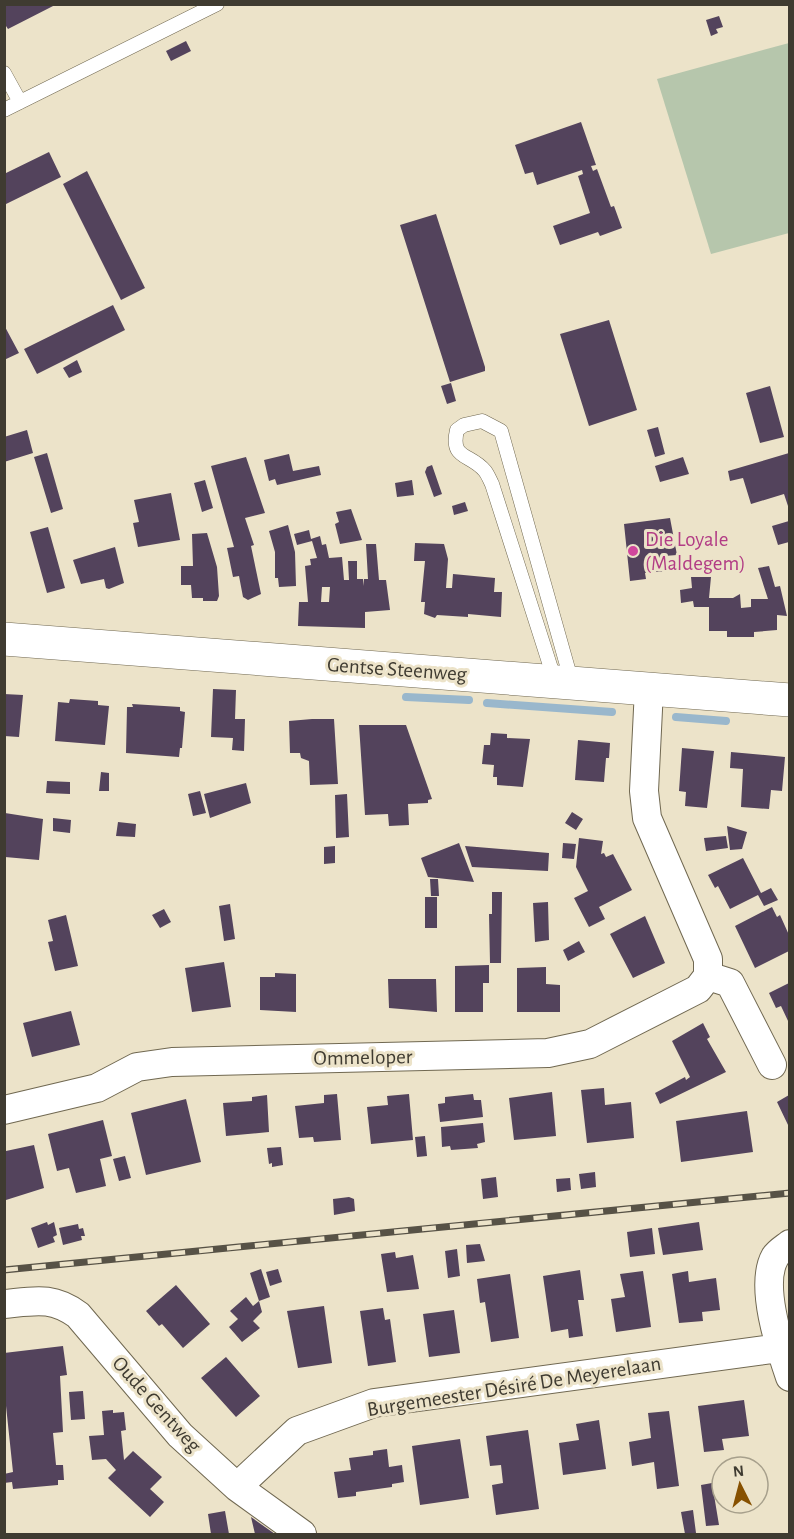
<svg xmlns="http://www.w3.org/2000/svg" width="794" height="1539" viewBox="0 0 794 1539" font-family="'Alegreya Sans',sans-serif">
  <style>
    .green { fill: #b6c6ac }
    .lines { fill: none; stroke-linecap: round; stroke-linejoin: round }
    .stream { stroke: #99b7cc; stroke-width: 8 }
    .building { fill: #53435c; fill-rule: evenodd }
    .service-casing { stroke: #706851; stroke-width: 15 }
    .minor-casing { stroke: #706851; stroke-width: 30 }
    .tertiary-casing { stroke: #706851; stroke-width: 34 }
    .service { stroke: #fff; stroke-width: 14 }
    .minor { stroke: #fff; stroke-width: 28 }
    .tertiary { stroke: #fff; stroke-width: 33 }
    .rail-casing { stroke: #575246; stroke-width: 7 }
    .rail { stroke: #ece3c9; stroke-width: 4.5; stroke-dasharray: 14; stroke-linecap: butt }
    .hotel-dot { fill: #d1479c; stroke: #ece3c9; stroke-width: 2 }
    .labels { text-anchor: middle; stroke-width: 6; stroke-linejoin: round; paint-order: stroke }
    .hotel-label { font-size: 21px; fill: #b23c85; stroke: #ece3c9; text-anchor: start }
    .street-label { font-size: 21px; fill: #3f3b31; stroke: #ece3c9 }
  </style>
  <rect width="100%" height="100%" fill="#ece3c9"/>
  <path class="green" d="M789 43V233L711 254 657 79Z"/>
  <g class="lines">
    <path class="stream" d="M406 697 469 700
      M487 703 612 712
      M676 717 726 721"/>
  </g>
  <path class="building" d="M4 4H57L8 29 4 23Z
    M719 16 723 27 716 29 718 33 711 36 706 20Z
    M186 41 191 51 171 61 166 51Z
    M581 122 596 165 591 166 593 171 597 169 611 207 614 206 622 228 600 236 598 232 560 245 553 226 590 213 578 176 583 174 582 170 537 185 533 172 525 174 515 145Z
    M49 152 61 177 4 205V174Z
    M87 171 145 288 121 300 63 184Z
    M436 214 485 367V371L450 382 400 225Z
    M113 305 125 330 37 374 24 349Z
    M609 320 637 410 589 426 560 334Z
    M4 325 19 353 4 360Z
    M77 360 82 372 69 378 63 368Z
    M451 383 456 401 447 404 441 386Z
    M770 386 784 437 760 443 746 393Z
    M658 427 665 454 655 457 647 430Z
    M27 430 33 453 4 462V437Z
    M47 453 63 509 51 513 34 457Z
    M789 453V509L784 494 751 504 743 478 730 481 728 471Z
    M289 454 293 471 319 466 321 475 277 485 275 479 269 481 264 460Z
    M246 457 265 513 245 518 254 545 251 546 261 594 248 600 243 597 239 576 233 577 227 548 234 547 211 466Z
    M683 457 689 474 660 482 655 466Z
    M432 465 442 494 434 497 425 472 427 467Z
    M205 480 213 508 202 512 194 483Z
    M412 480 414 495 397 497 395 483Z
    M171 493 180 540 138 547 133 523 139 522 134 500Z
    M465 502 468 511 454 515 452 506Z
    M351 509 362 540 340 544 335 524 339 522 336 512Z
    M670 518 677 555 664 556 666 571 645 573 646 579 630 581 624 524Z
    M789 521V542L778 545 772 526Z
    M288 525 295 552 296 586 279 587 278 578H275V552L269 531Z
    M48 527 65 588 47 593 30 532Z
    M309 530 311 539 320 536 322 545 326 544 329 558 342 557 344 580H349L348 561H357V579H363V586L364 579H368L366 544H376L379 580H386L390 610 365 612V628L298 626 299 602H308L305 566 311 565 310 559 317 558 312 541 297 545 294 534ZM322 587H330L329 602H321Z
    M207 533 217 567 219 596 217 601H203V598H192L191 585H181V566H193L192 534Z
    M415 543 444 544 448 559 446 588H452L453 574 495 578 494 592H502L501 617 468 614V617L437 615 435 618 424 614 425 602H421L425 561H414Z
    M115 547 124 583 109 589 106 588 104 579 81 584 73 560Z
    M769 566 775 587 780 586 787 616 777 615V630L754 632V637H727V631H709V607H694L693 601 681 603 680 590 692 588 691 577H711L709 598H733L740 594 741 608 751 607V599H768L758 568Z
    M213 689 236 690 235 719H245L244 751 232 750 233 738 211 737Z
    M4 694 23 695 19 737 4 736Z
    M70 699 98 701V705L109 706 105 745 55 741 58 702 69 703Z
    M132 704 180 707V711L185 712 182 748H180L179 757 126 753 127 707H133Z
    M312 719H334L338 784 310 785 309 761 301 758 300 753H290L289 721Z
    M359 725H406L432 799 428 800V803L408 804 409 825 389 826 388 814 365 815Z
    M491 733 507 734V738L530 739 523 787 497 785V777H493L494 765 482 764 484 745H490Z
    M578 740 610 743 609 758H606L604 782 575 780Z
    M682 748 714 751 707 808 685 806 686 792 679 791Z
    M731 752 785 757 782 791 771 790 769 809 741 807 743 769 730 768Z
    M101 772 109 773V791H99Z
    M47 781 70 782V794L46 793Z
    M246 783 251 803 210 818 204 794Z
    M200 791 206 813 193 816 188 794Z
    M347 794 349 837 336 838 335 795Z
    M572 812 583 819 576 830 565 823Z
    M5 813 43 819 39 860 5 857Z
    M53 818 71 820 70 833 53 831Z
    M118 822 136 824 135 837 116 836Z
    M727 826 747 832 742 849 730 850Z
    M726 836 728 848 706 851 704 838Z
    M579 838 603 841 601 854 604 853 606 857 613 854 632 890 599 907 605 919 589 927 574 898 588 891 576 867Z
    M459 843 474 882 428 877 421 858Z
    M563 843 576 844 574 859 562 858Z
    M335 846V863L324 864V847Z
    M465 846 549 853 548 871 472 867Z
    M743 858 761 893 771 888 778 900 764 906 758 895 730 909 718 886 715 888 708 875Z
    M430 879H438L439 896H431Z
    M492 892H502L501 963H490L489 914H492Z
    M425 897H437V928H425Z
    M548 902 549 940 535 942 533 903Z
    M230 904 235 939 224 941 219 906Z
    M772 907 777 917 780 915 789 935V951L755 968 735 926Z
    M164 909 171 922 160 928 152 915Z
    M66 915 78 966 55 971 48 942 53 941 48 920Z
    M645 916 665 963 633 978 610 934Z
    M579 941 585 952 568 961 563 950Z
    M224 962 231 1007 192 1012 185 968Z
    M489 965V983H483V1012H455V966Z
    M546 967V984L560 985V1012H517V968Z
    M275 973 296 974V1012L260 1010V977H275Z
    M388 979H436L437 1012 389 1008Z
    M789 983V1023L781 1006 776 1008 769 993Z
    M71 1011 80 1045 32 1057 23 1023Z
    M703 1023 710 1037 707 1039 726 1072 660 1104 655 1093 685 1077 686 1080 690 1077 672 1041Z
    M604 1088 605 1105 631 1102 634 1138 587 1143 581 1090Z
    M552 1092 556 1136 514 1140 509 1098Z
    M337 1094 341 1140 314 1142 313 1137 299 1138 295 1106 324 1103V1095Z
    M409 1094 413 1140 371 1144 367 1107 388 1105 387 1096Z
    M473 1094 474 1100H481L483 1117 440 1122 438 1104 445 1103V1097Z
    M267 1095 269 1132 226 1136 223 1103 252 1101V1097Z
    M789 1095V1127L777 1102Z
    M186 1099 201 1162 146 1175 131 1113Z
    M747 1111 753 1152 681 1162 676 1121Z
    M103 1120 112 1156 100 1159 106 1186 76 1193 69 1168 57 1171 48 1134Z
    M483 1123 485 1142 477 1144 478 1148 451 1150 450 1146 442 1147 441 1127Z
    M425 1136 427 1156 417 1157 415 1137Z
    M34 1145 44 1188 6 1200V1151Z
    M281 1147 283 1165 272 1167V1163L269 1164 267 1148Z
    M125 1156 131 1178 119 1181 113 1159Z
    M595 1172 596 1187 581 1189 579 1174Z
    M496 1177 498 1197 483 1199 481 1179Z
    M570 1178 571 1190 557 1192 556 1179Z
    M349 1197 354 1199 355 1211 334 1215 333 1199Z
    M47 1222 48 1225 54 1222 57 1235 53 1237 55 1242 38 1248 31 1228Z
    M699 1222 703 1250 663 1255 658 1228Z
    M78 1224 79 1229 83 1228 85 1236H81L82 1240 63 1245 59 1228Z
    M652 1228 655 1254 630 1257 627 1232Z
    M480 1244 485 1261 467 1263 466 1245Z
    M457 1249 460 1276 448 1278 445 1251Z
    M395 1252 396 1258 413 1255 419 1289 387 1292 381 1254Z
    M261 1269 270 1297 259 1301 250 1273Z
    M278 1269 282 1282 270 1286 266 1272Z
    M580 1270 584 1300H578L583 1336 569 1338 568 1329 551 1332 543 1276Z
    M643 1271 651 1327 616 1332 611 1299 625 1297 620 1274Z
    M688 1271 689 1282 716 1278 720 1310 702 1312 703 1321 679 1323 672 1274Z
    M510 1274 519 1338 491 1342 485 1302 480 1303 477 1279Z
    M176 1285 210 1324 183 1348 162 1324 159 1326 146 1311Z
    M246 1297 253 1306 259 1301 262 1312 253 1321 260 1328 242 1342 229 1327 238 1319 230 1311Z
    M324 1306 332 1363 298 1368 287 1311Z
    M383 1308 385 1320 390 1319 396 1362 368 1366 360 1311Z
    M454 1310 460 1353 429 1357 423 1314Z
    M63 1346 67 1375 60 1376 63 1432 53 1433 56 1465H63L64 1480H58V1485L13 1489 12 1482 4 1483V1474L13 1472 4 1387V1353Z
    M226 1357 260 1396 236 1417 201 1378Z
    M83 1391 85 1419 71 1420 69 1392Z
    M744 1400 749 1436 722 1439 724 1450 704 1452 698 1406Z
    M113 1410V1413L124 1412 126 1430 121 1431 124 1460 133 1451 162 1477 150 1489 164 1502 150 1517 108 1478 116 1470 106 1459 92 1460 89 1436 104 1435 102 1411Z
    M669 1411 679 1486 657 1489 654 1462 632 1466 629 1442 651 1438 648 1413Z
    M599 1420 606 1469 563 1475 559 1443 579 1440 576 1424Z
    M528 1430 539 1509 496 1515 492 1485 503 1483 501 1465 490 1466 486 1436Z
    M460 1439 469 1498 420 1505 412 1446Z
    M387 1449 389 1467 402 1465 404 1482 392 1484V1487L356 1492V1496L338 1498 334 1472 351 1470 349 1458 373 1455V1451Z
    M712 1483 719 1525 706 1526 701 1485Z
    M693 1510 696 1533 685 1534 681 1512Z
    M225 1511 229 1534H211L208 1514Z
    M251 1517 265 1527 275 1534H255Z"/>
  <g class="lines">
    <defs>
      <path id="service" d="M4 73 20 102
        M4 110 217 4
        M555 681 492 484C490 480 488 475 485 471 470 453 450 460 457 430L464 425 482 421 501 431 572 683"/>
      <path id="minor" d="M708 976 730 983 772 1065
        M4 1110 97 1088 137 1067 172 1062 548 1053 590 1044 698 989 708 976V959L647 818 644 791 649 689
        M790 1244C785 1248 778 1252 775 1257 759 1285 780 1348 790 1377
        M4 1304C35 1301 52 1296 78 1315L180 1435 237 1487 302 1534
        M237 1487 297 1431 374 1403 780 1348"/>
      <path id="tertiary" d="M4 639 790 700"/>
    </defs>
    <use href="#service" class="service-casing"/>
    <use href="#minor" class="minor-casing"/>
    <use href="#tertiary" class="tertiary-casing"/>
    <use href="#service" class="service"/>
    <use href="#minor" class="minor"/>
    <use href="#tertiary" class="tertiary"/>
    <defs>
      <path id="rail" d="M4 1270 790 1193"/>
    </defs>
    <use href="#rail" class="rail-casing"/>
    <use href="#rail" class="rail"/>
  </g>
  <circle class="hotel-dot" cx="633" cy="551" r="6"/>
  <g class="labels">
    <g class="hotel-label">
      <text x="645" y="546">Die Loyale<tspan x="645" dy="24">(Maldegem)</tspan></text>
    </g>
    <g class="street-label">
      <text transform="translate(397 669) rotate(4)" y="7">Gentse Steenweg</text>
      <text transform="translate(363 1057) rotate(-1)" y="7">Ommeloper</text>
      <text transform="translate(514 1386) rotate(-9)" y="7">Burgemeester Désiré De Meyerelaan</text>
      <text transform="translate(157 1404) rotate(48)" y="7">Oude Gentweg</text>
    </g>
  </g>
  <rect width="794" height="1539" fill="none" stroke="#3f3b31" stroke-width="12"/>
  <g transform="translate(740 1485) rotate(354)"><circle r="28" fill="#ece3c9" stroke="#a7a08c" stroke-width="1.5"/>
  <path d="M0-4.5L10 22L0 15L-10 22Z" fill="#875100"/>
  <text y="-9" font-size="16" font-weight="bold" text-anchor="middle" fill="#3f3b31">N</text>
  </g>
</svg>
